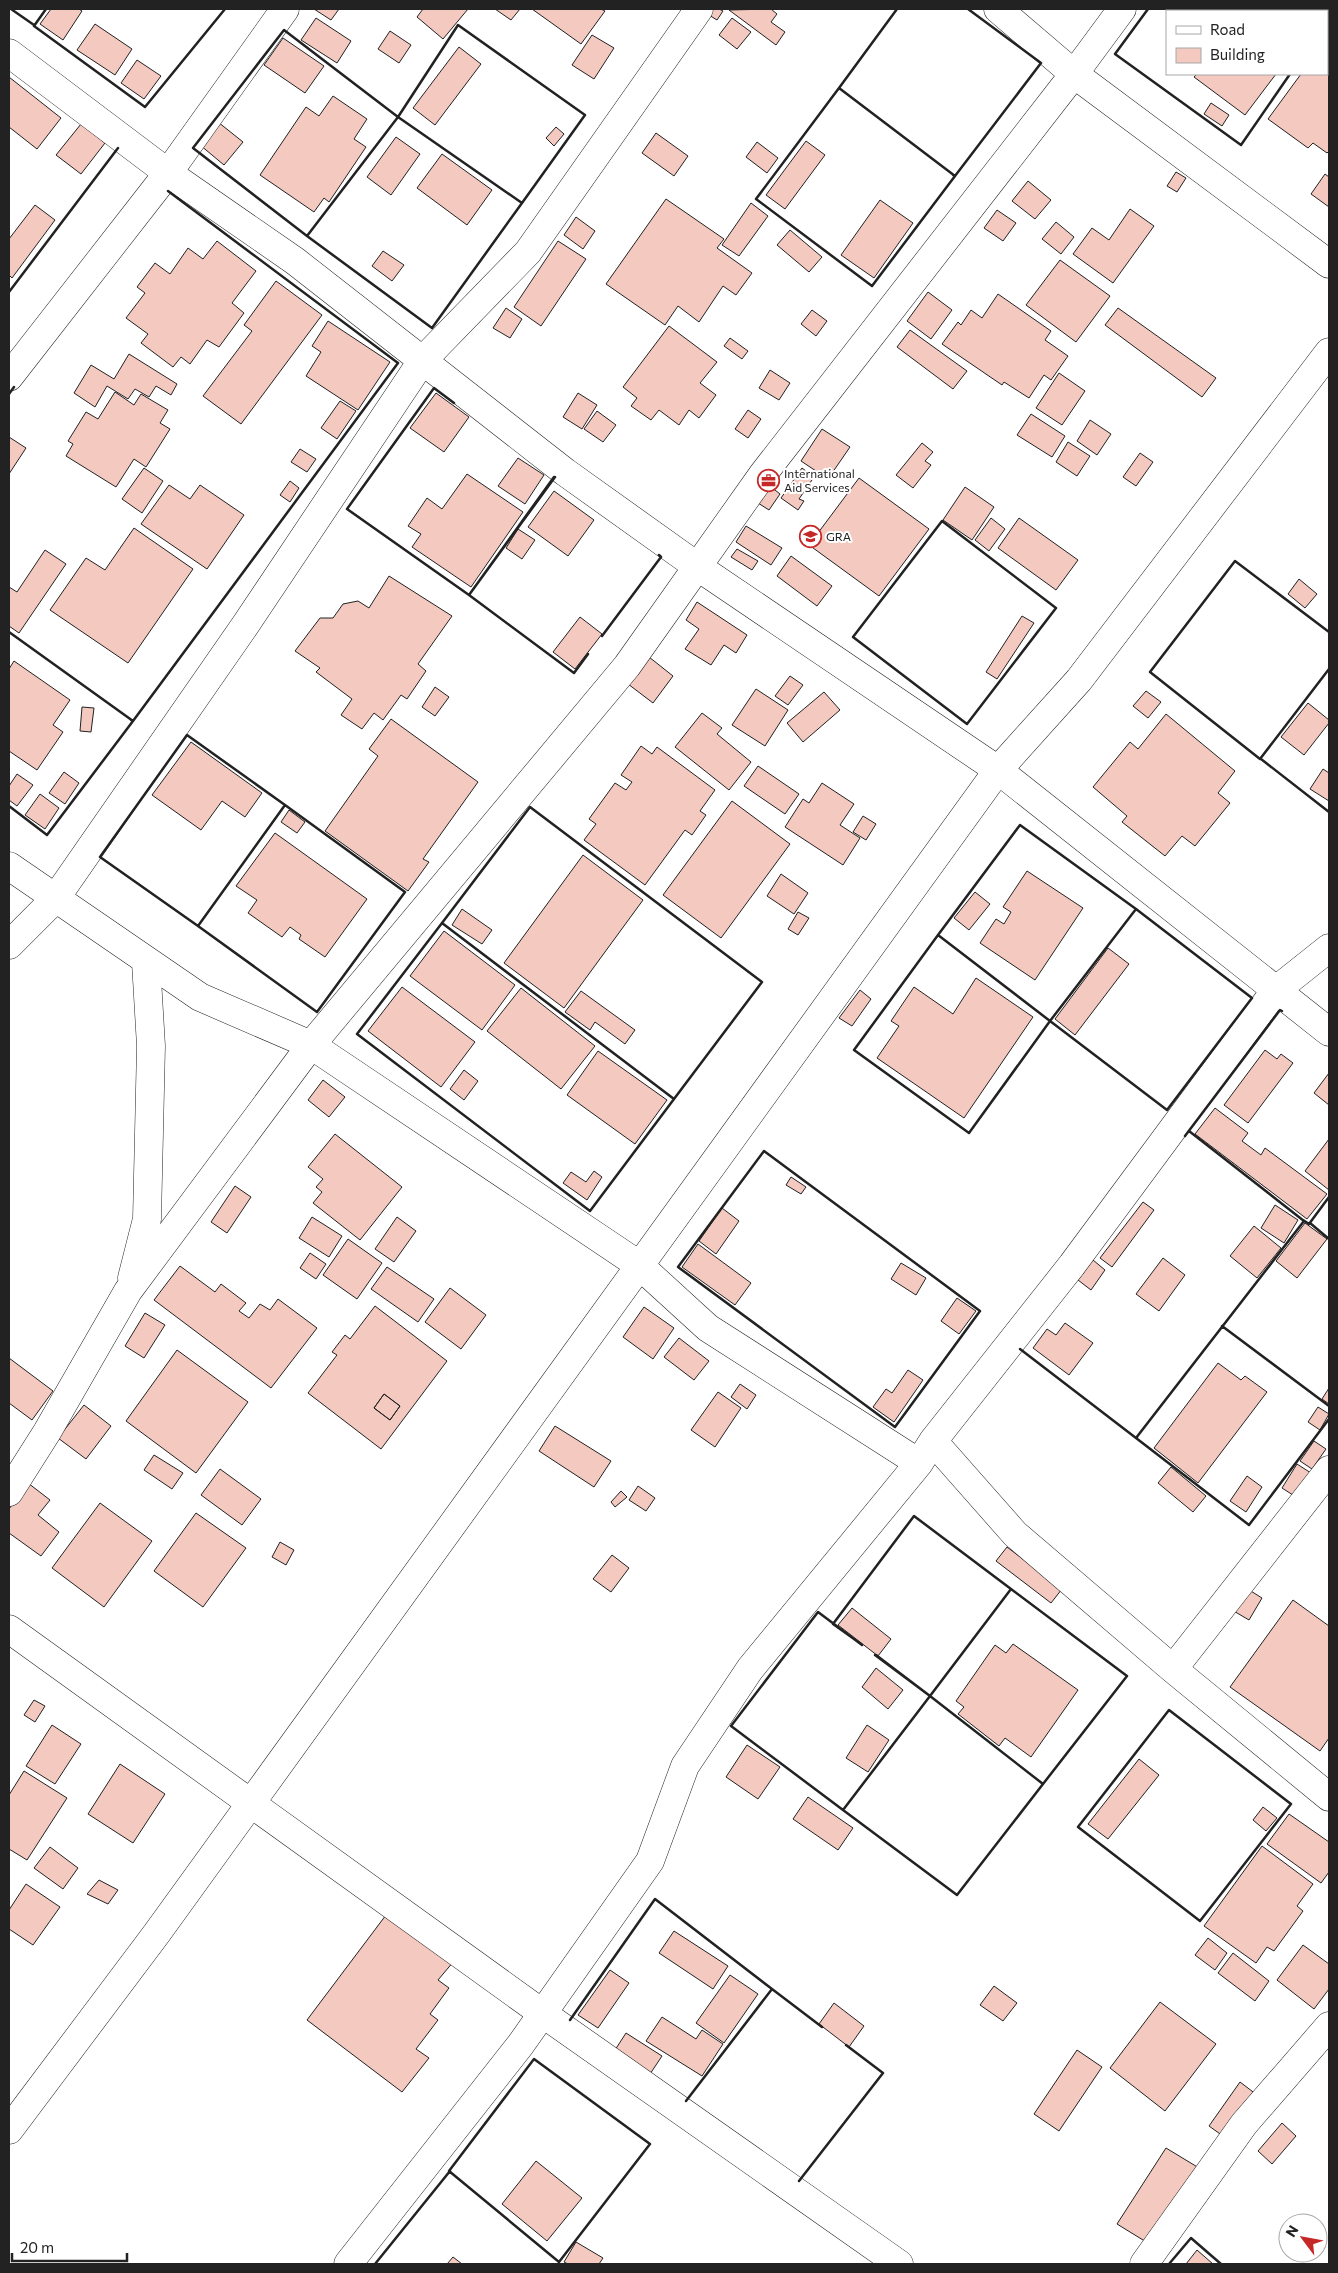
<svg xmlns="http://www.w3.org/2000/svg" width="1338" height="2273" viewBox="0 0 1338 2273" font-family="Commissioner,sans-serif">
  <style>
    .building { fill: #f3c9c0; stroke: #222; fill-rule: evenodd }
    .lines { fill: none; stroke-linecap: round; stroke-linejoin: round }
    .minor-casing { stroke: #222; stroke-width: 29 }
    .minor { stroke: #fff; stroke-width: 28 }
    .wall { stroke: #222; stroke-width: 2.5 }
    .labels { text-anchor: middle; stroke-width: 4; stroke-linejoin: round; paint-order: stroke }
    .poi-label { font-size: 12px; fill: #222; stroke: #fff; text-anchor: start }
  </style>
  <rect width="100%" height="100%" fill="#fff"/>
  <path class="building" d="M51 9H79L82 11 63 40 40 24Z
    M314 9H339L331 20Z
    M423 9H468L443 39 417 17Z
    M495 9H520L511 20Z
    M532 9H601L605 11 581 44Z
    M706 9H719L723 11 717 20 704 12Z
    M771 9 777 14 771 22 785 32 776 45 729 10Z
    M316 18 351 41 337 63 301 40Z
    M732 18 751 32 737 49 719 35Z
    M95 24 132 49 115 75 77 50Z
    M390 31 411 45 399 63 378 49Z
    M592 35 614 48 594 79 572 65Z
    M283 38 324 66 305 93 264 65Z
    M1327 44 1329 46V151L1327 153 1313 143 1308 148 1268 119 1301 74H1327Z
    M459 47 481 64 435 125 413 108Z
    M137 60 161 76 144 99 121 83Z
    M1197 74H1276L1245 115 1194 77Z
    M9 77 61 118 37 149 9 127Z
    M333 96 367 119 354 139 366 147 329 202 324 198 314 212 260 175 306 107 319 116Z
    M1211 103 1229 115 1222 126 1204 114Z
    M218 122 243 142 224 165 200 145Z
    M81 124 105 143 81 174 56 155Z
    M556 127 564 134 554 146 546 138Z
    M656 133 688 156 674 176 642 153Z
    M396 137 420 154 391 195 367 177Z
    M806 141 825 155 785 209 766 195Z
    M757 142 778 158 767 173 746 157Z
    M442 154 492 190 467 225 417 188Z
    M1176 172 1186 178 1177 192 1167 186Z
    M1325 174 1329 177V207L1311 194Z
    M1028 181 1051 200 1035 219 1012 201Z
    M666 199 724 239 717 248 752 273 736 295 723 286 699 322 678 306 665 325 606 284Z
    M880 200 913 223 874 278 841 255Z
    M751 203 768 216 739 256 722 245Z
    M35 205 55 220 12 278 9 275V239Z
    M1130 209 1154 226 1113 283 1073 254 1092 228 1109 240Z
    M997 210 1016 223 1003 241 984 228Z
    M576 217 595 231 583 249 564 235Z
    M1056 222 1074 237 1061 254 1042 239Z
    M790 230 822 257 809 272 777 245Z
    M217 241 256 271 232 303 244 313 219 347 207 340 190 364 181 357 173 367 141 343 148 334 126 318 145 293 137 287 155 263 170 274 188 248 203 259Z
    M558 241 586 259 541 326 514 307Z
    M383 251 404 265 392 281 372 266Z
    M1060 260 1110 296 1076 342 1026 305Z
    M276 281 322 315 241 424 203 396 252 331 244 325Z
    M928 292 952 310 931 339 907 321Z
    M998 294 1051 331 1045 340 1068 356 1051 380 1044 375 1029 398 1004 382 1002 385 942 344 958 322 961 325 971 310 982 318Z
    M506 308 522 319 510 338 493 328Z
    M1118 308 1216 378 1202 397 1105 325Z
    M812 310 827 321 816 336 801 324Z
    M328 321 390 362 358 410 306 376 321 352 312 346Z
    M669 326 717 362 700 383 716 395 699 418 689 410 679 425 659 410 651 420 631 406 637 398 623 387Z
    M910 330 967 371 953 389 897 347Z
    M730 338 748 351 742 359 724 346Z
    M129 354 177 384 171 395 156 386 149 397 135 389 128 399 107 386 95 407 74 393 91 365 114 379Z
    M770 370 790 383 779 400 759 388Z
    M1059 373 1085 391 1062 425 1036 408Z
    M115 392 134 405 141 394 168 410 160 423 170 429 146 467 134 459 116 487 66 456 73 444 68 441 86 412 98 419Z
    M436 393 469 417 444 452 410 428Z
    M578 393 597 405 582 429 563 417Z
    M340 401 356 411 337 439 321 428Z
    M748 410 761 419 748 438 735 429Z
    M597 411 616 425 603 442 584 429Z
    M1031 414 1065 436 1052 457 1017 435Z
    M1090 420 1111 434 1097 455 1077 441Z
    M822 429 850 447 828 479 801 461Z
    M9 437 26 448 9 474Z
    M1068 442 1090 456 1077 476 1056 462Z
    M922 443 933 452 925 461 931 465 913 488 896 475Z
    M300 449 316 459 307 472 291 462Z
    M1140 453 1153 462 1136 486 1123 477Z
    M518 458 544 475 525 504 498 486Z
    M144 468 163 481 142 513 122 499Z
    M802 468 814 477 799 499 804 501 798 510 781 498Z
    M467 474 523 512 471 587 412 547 421 534 408 526 427 498 442 509Z
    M859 478 929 529 879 596 809 545Z
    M290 481 299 488 290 502 280 495Z
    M169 485 190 499 200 485 244 515 207 569 141 524Z
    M770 486 780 494 769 510 758 503Z
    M965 487 994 507 972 540 943 520Z
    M554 491 594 520 568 556 528 527Z
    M991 518 1005 529 989 551 975 540Z
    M1019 518 1078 560 1056 590 998 548Z
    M746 526 782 548 771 565 736 542Z
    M134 528 193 569 128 663 50 610 86 558 105 570Z
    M518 529 535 540 522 559 506 548Z
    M737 549 758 561 752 570 731 557Z
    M45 550 66 564 19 633 9 626V587L17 592Z
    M791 556 832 586 817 606 777 576Z
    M389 576 452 616 418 664 426 671 407 699 401 695 383 720 374 713 362 729 341 715 352 699 316 672 320 668 295 651 320 618H333L343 604 358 601 369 608Z
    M1299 579 1317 594 1305 608 1288 594Z
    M697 602 747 635 736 653 724 645 711 665 685 649 699 629 686 620Z
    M1022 616 1034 623 997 679 986 672Z
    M580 617 602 634 575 669 553 652Z
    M649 657 673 676 653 703 628 684Z
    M14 661 70 700 53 725 63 732 37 770 9 751V669Z
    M790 676 803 685 788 705 775 696Z
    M435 687 449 697 435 716 422 707Z
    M756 689 788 710 765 746 732 725Z
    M1146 691 1161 702 1148 718 1133 706Z
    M824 692 840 710 803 742 787 723Z
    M1308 703 1329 720V723L1304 755 1281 737Z
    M82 707 94 708 91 732 80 731Z
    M702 713 722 728 717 734 751 762 729 790 675 747Z
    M1166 714 1235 771 1218 793 1230 803 1195 846 1182 836 1165 856 1122 822 1127 816 1093 787 1130 742 1138 749Z
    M391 719 478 782 423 859 429 862 408 891 325 831 378 756 369 749Z
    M191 742 262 793 245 817 222 801 201 830 152 795Z
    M641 746 652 754 657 747 715 790 700 811 706 815 692 835 685 830 645 885 584 840 596 824 589 819 615 783 626 790 632 782 621 775Z
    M758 766 799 794 785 814 744 786Z
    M1323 769 1329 773V801L1310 789Z
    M64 772 79 783 65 804 49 793Z
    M17 774 33 785 17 806 9 800V786Z
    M822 783 854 804 840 825 860 838 843 865 785 827 803 799 809 803Z
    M40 794 59 808 45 829 25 815Z
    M732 801 790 844 721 938 663 895Z
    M289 810 305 822 297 833 281 822Z
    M863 816 876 824 866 840 853 832Z
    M275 833 367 899 325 957 299 939 301 935 290 927 282 937 248 913 257 900 236 886Z
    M583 855 643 900 564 1008 504 963Z
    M1027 871 1083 908 1035 980 980 943 996 919 1004 924 1011 912 1003 907Z
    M781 874 808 893 794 914 767 896Z
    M975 892 990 904 969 930 954 918Z
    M462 909 492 930 482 944 452 925Z
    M798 912 809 918 798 935 788 929Z
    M444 931 515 985 482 1030 410 976Z
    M1108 948 1129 964 1075 1035 1055 1019Z
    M976 978 1033 1017 964 1118 877 1058 899 1026 891 1021 914 987 953 1014Z
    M402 987 475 1042 441 1087 368 1031Z
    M521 988 595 1046 561 1089 487 1031Z
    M860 990 871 999 852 1026 839 1018Z
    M581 991 635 1030 625 1044 595 1022 590 1030 565 1012Z
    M1265 1050 1277 1059 1281 1054 1293 1063 1248 1123 1224 1105Z
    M598 1051 667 1100 635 1144 567 1095Z
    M464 1070 478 1081 464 1100 450 1089Z
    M1329 1073V1105L1314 1093Z
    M323 1080 345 1097 329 1117 308 1100Z
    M1215 1108 1248 1133 1242 1141 1261 1155 1265 1148 1327 1194 1307 1219 1195 1134Z
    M335 1134 402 1187 360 1240 313 1203 322 1192 316 1187 323 1179 308 1167Z
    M1329 1139V1190L1305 1171Z
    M594 1171 602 1177 587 1200 563 1183 571 1172 586 1182Z
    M791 1177 806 1187 801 1194 786 1185Z
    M235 1186 251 1197 227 1233 211 1222Z
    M1143 1202 1154 1210 1112 1267 1100 1258Z
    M1275 1205 1298 1220 1284 1243 1261 1228Z
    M722 1208 739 1221 716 1254 699 1241Z
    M312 1217 342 1236 329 1257 299 1238Z
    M397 1217 416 1231 394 1262 375 1249Z
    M1305 1223 1327 1239 1297 1278 1276 1261Z
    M1254 1226 1281 1248 1257 1278 1230 1256Z
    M348 1239 382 1263 357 1299 323 1275Z
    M698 1244 751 1283 735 1305 682 1267Z
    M310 1253 326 1264 316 1279 300 1268Z
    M1163 1258 1185 1275 1159 1311 1136 1294Z
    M1093 1260 1105 1270 1091 1290 1078 1280Z
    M901 1263 926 1278 916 1295 891 1279Z
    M180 1266 215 1292 221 1284 246 1303 239 1311 249 1318 260 1304 270 1310 278 1299 317 1328 271 1388 154 1300Z
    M387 1267 434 1299 418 1322 371 1289Z
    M450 1288 486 1315 461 1349 425 1322Z
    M957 1298 976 1311 959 1334 941 1321Z
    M375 1306 447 1361 381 1449 308 1393 337 1355 332 1352 345 1335 350 1339ZM384 1394 400 1406 390 1420 374 1408Z
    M644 1307 674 1328 653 1359 623 1337Z
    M145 1313 165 1325 144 1358 125 1346Z
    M1065 1323 1093 1343 1069 1375 1033 1348 1047 1329 1056 1335Z
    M679 1338 709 1361 694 1380 664 1357Z
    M177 1350 248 1402 196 1473 126 1421Z
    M9 1358 53 1391 32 1420 9 1403Z
    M1218 1363 1241 1380 1245 1376 1267 1392 1198 1483 1154 1448Z
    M908 1370 923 1380 894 1422 873 1407 886 1389 892 1393Z
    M740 1384 756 1395 747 1409 731 1397Z
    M1329 1388V1404L1322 1399Z
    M718 1392 741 1408 715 1447 691 1430Z
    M384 1394 400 1406 390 1420 374 1408Z
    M84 1405 111 1426 86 1459 58 1438Z
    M1318 1407 1329 1414 1320 1430 1308 1422Z
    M555 1426 611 1461 594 1487 539 1451Z
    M1314 1441 1326 1449 1312 1469 1300 1461Z
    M154 1455 183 1473 172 1489 144 1470Z
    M1297 1464 1311 1473 1296 1497 1282 1488Z
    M1171 1467 1206 1496 1193 1512 1158 1483Z
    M220 1469 261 1499 242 1525 201 1495Z
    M1247 1476 1262 1487 1246 1512 1230 1501Z
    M28 1483 50 1500 38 1515 59 1532 41 1556 9 1533V1509Z
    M638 1486 655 1498 646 1511 629 1500Z
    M621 1491 627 1497 615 1507 611 1502Z
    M100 1503 152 1541 104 1607 52 1568Z
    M196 1513 246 1548 203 1607 154 1571Z
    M280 1542 294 1550 286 1565 272 1557Z
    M1007 1547 1062 1589 1051 1603 996 1561Z
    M612 1555 629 1568 611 1592 593 1579Z
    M1246 1588 1262 1598 1249 1620 1232 1610Z
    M1293 1600 1329 1626V1738L1320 1751 1230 1687Z
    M852 1608 891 1639 878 1656 838 1625Z
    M1013 1644 1078 1690 1031 1757 1005 1738 999 1746 958 1714 964 1707 956 1701 995 1645 1006 1653Z
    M876 1668 903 1690 888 1709 862 1687Z
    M34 1700 45 1706 35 1722 24 1715Z
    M52 1725 81 1744 55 1784 26 1766Z
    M867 1725 889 1740 868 1772 846 1758Z
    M747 1745 780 1767 758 1799 726 1777Z
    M1139 1759 1159 1775 1108 1839 1088 1824Z
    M120 1764 165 1794 133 1843 88 1814Z
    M24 1771 67 1798 27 1860 9 1849V1795Z
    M808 1797 853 1828 838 1850 793 1819Z
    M1263 1807 1277 1818 1266 1831 1253 1820Z
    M1289 1814 1329 1842V1872L1321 1883 1267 1844Z
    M1262 1846 1313 1884 1297 1906 1303 1911 1274 1951 1267 1947 1256 1963 1204 1926Z
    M50 1847 78 1868 63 1889 34 1868Z
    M99 1880 118 1890 108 1904 87 1894Z
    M26 1884 60 1907 33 1945 9 1929V1910Z
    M389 1911 454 1961 438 1980 449 1988 430 2014 438 2020 416 2049 429 2058 402 2092 307 2020Z
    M674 1931 728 1966 713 1989 659 1953Z
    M1208 1938 1227 1953 1215 1970 1195 1955Z
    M1303 1945 1329 1964V1989L1314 2009 1277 1980Z
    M1233 1953 1269 1981 1255 2001 1218 1973Z
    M610 1970 629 1983 598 2028 578 2015Z
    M730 1975 758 1994 724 2043 696 2023Z
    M994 1986 1017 2003 1003 2021 980 2005Z
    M1160 2002 1216 2044 1165 2111 1110 2068Z
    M834 2003 864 2026 849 2047 819 2024Z
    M662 2017 696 2039 702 2030 723 2044 702 2076 646 2041Z
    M626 2033 662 2056 650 2074 615 2050Z
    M1077 2050 1102 2067 1059 2131 1034 2114Z
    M1240 2082 1265 2101 1234 2144 1209 2126Z
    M1282 2123 1296 2136 1272 2164 1258 2151Z
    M1166 2148 1204 2171 1156 2248 1117 2224Z
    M536 2161 582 2198 547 2241 502 2204Z
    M576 2242 603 2258 599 2264H568L564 2262Z
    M1197 2250 1213 2264H1186Z
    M453 2257 462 2264H447Z"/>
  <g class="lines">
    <defs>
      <path id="minor" d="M998 9 1074 74 1329 264
        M9 53 168 173 295 261 565 472 698 567 998 770 1329 1032
        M9 377 168 173 285 9
        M9 866 200 997 311 1045 639 1265 708 1328 919 1463
        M9 945 55 899 246 624 422 361 528 252 699 9
        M132 1278 147 1219 151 1046 146 962
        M933 1441 1015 1534 1173 1669 1329 1797
        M9 1492 47 1432 128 1291 311 1045 627 666 763 474 1074 74 1122 9
        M9 1629 542 2013 899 2264
        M1173 1669 1329 1470
        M9 2130 157 1933 998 770 1079 680 1329 352
        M348 2264 521 2044 650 1861 685 1766 750 1669 919 1463 933 1441 1072 1265 1275 991 1329 948
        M1144 2264 1244 2124 1329 2026"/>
    </defs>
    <use href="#minor" class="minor-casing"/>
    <use href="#minor" class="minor"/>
    <path class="wall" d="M11 9 34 25
      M46 9 34 26 145 107 225 9
      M1148 9 1115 54 1241 145 1290 74
      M1298 9 1301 11
      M1327 22 1329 18
      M458 25 585 115 522 203 398 117Z
      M284 30 398 117 307 236 193 148Z
      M1327 30 1329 32
      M839 88 955 176 872 286 756 199Z
      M839 88 897 9
      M398 117 522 203 432 328 307 236Z
      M953 175 955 176 1041 63 968 9
      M9 292 118 148
      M9 394 14 387
      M454 403 434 388 347 509 469 595 574 673 588 654
      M942 521 1056 608 967 724 853 637Z
      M469 595 554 477
      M469 595 555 477
      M9 632 133 721 398 363 168 191
      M1329 632 1235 561 1150 672 1260 759 1329 669
      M602 636 661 557 659 555
      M187 735 285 805 198 926 100 857Z
      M1261 759 1329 812
      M285 805 405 892 317 1012 198 926Z
      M9 806 47 835 133 721 131 720
      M530 807 762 982 674 1099 442 923Z
      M1020 825 1136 909 1050 1021 938 935Z
      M1136 909 1252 998 1167 1110 1050 1021Z
      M442 923 674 1099 590 1211 357 1034Z
      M938 935 1050 1021 969 1133 854 1050Z
      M1185 1136 1280 1010 1282 1011
      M764 1151 980 1311 895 1427 678 1267Z
      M1303 1220 1309 1224 1329 1197
      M1310 1223 1329 1239
      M1222 1326 1329 1406
      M1020 1349 1136 1438 1304 1221 1189 1131
      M1137 1437 1136 1438 1249 1525 1329 1419
      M1011 1589 1127 1676 1043 1784 930 1696Z
      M833 1624 914 1516 1011 1589 930 1696 876 1655
      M833 1624 861 1644
      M862 1645 818 1612 731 1726 843 1810 930 1696 875 1655
      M930 1696 1043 1784 957 1895 843 1810Z
      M1169 1710 1291 1804 1200 1921 1078 1827Z
      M570 2020 655 1899 772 1989 686 2101
      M534 2059 650 2144 559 2262 449 2171Z
      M686 2101 772 1989 822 2027
      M799 2181 883 2073 846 2045
      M375 2264 450 2171
      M1169 2264 1191 2238 1221 2264"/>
  </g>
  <defs>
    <symbol id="office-ring" viewBox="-11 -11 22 22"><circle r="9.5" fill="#fff" stroke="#c62828" stroke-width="1.5"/><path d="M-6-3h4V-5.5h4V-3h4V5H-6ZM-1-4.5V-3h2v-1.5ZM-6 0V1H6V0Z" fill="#c62828"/></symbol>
    <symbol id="university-ring" viewBox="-11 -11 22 22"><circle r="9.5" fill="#fff" stroke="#c62828" stroke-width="1.5"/><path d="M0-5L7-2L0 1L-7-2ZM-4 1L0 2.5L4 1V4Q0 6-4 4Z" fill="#c62828"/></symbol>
  </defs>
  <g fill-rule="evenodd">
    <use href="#office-ring" x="756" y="468" width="25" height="25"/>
    <use href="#university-ring" x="798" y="524" width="25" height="25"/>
  </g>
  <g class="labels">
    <g class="poi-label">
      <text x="784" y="478">International<tspan x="784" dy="14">Aid Services</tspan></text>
      <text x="826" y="541">GRA</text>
    </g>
  </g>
  <rect width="1338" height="2273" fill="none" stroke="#222222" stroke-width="20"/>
  <rect x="1166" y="10" width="162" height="65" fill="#ffffff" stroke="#a7a7a7"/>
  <rect x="1176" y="26" width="25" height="8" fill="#ffffff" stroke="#a7a7a7"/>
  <text x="1210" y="35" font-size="15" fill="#222222">Road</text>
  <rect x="1176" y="48" width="25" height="15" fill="#f3c9c0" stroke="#a7a7a7"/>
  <text x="1210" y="60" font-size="15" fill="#222222">Building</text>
  <g transform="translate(1303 2238) rotate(302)"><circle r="24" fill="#ffffff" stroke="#a7a7a7"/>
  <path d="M0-4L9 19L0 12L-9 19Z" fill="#c62828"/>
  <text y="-8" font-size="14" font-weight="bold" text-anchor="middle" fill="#222222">N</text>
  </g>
  <path d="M12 2253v8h115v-8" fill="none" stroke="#222222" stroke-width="2.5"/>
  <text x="20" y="2253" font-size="15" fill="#222222" stroke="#ffffff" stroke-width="4" paint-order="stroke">20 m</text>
</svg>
